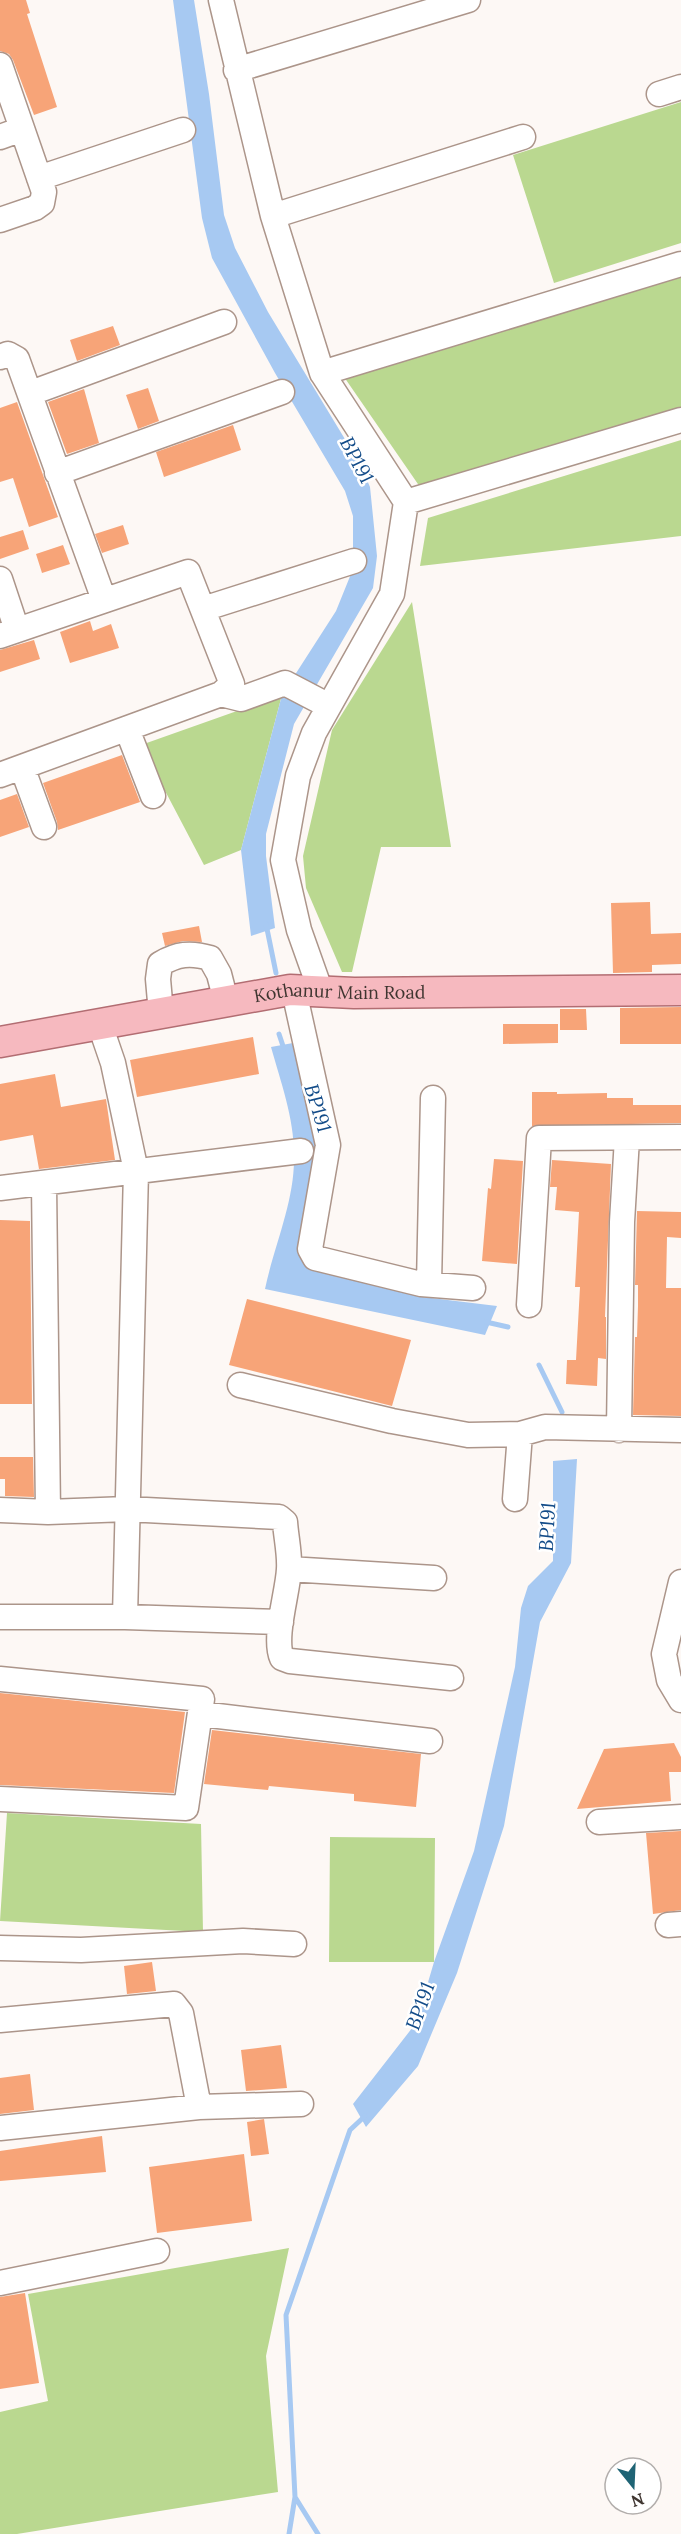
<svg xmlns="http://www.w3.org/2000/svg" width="681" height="2534" viewBox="0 0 681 2534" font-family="Lora,serif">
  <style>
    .green { fill: #bad890 }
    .water { fill: #a7c9f2 }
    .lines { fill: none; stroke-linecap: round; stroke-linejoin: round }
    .stream { stroke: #a7c9f2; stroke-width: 5 }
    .building { fill: #f7a478 }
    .minor-casing { stroke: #ac958a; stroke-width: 27 }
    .major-casing { stroke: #b26d72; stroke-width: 33 }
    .minor { stroke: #fff; stroke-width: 24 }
    .major { stroke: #f6b9bf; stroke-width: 30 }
    .labels { text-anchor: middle; stroke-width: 5; stroke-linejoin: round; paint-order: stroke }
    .street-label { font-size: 18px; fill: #3f3530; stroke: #fff }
    .water-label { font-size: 20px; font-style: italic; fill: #134c89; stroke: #fff }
  </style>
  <rect width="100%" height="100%" fill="#fdf8f5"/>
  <path class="green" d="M681 102V243L554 283 513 155Z
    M681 276V407L420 487 342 374Z
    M681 440V536L420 566 428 518Z
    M412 602 451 847H381L352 972H342L306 888 303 856 332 730Z
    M282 695 241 850 204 865 141 745Z
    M7 1813 201 1824 203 1932 0 1921Z
    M330 1837 435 1838 434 1962H329Z
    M289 2248 266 2356 278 2492 17 2534H0V2412L48 2401 28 2294Z"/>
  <path class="water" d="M173 0H194L209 94 224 215 235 248 268 312 360 464 370 487 377 556 373 588 294 724 266 834V856L275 928 251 936 241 850 282 695 336 611 353 569V516L345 491 275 373 212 258 202 218Z
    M293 1043 318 1140 301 1257 320 1272 423 1297 497 1306 485 1335 265 1289C274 1246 294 1203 294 1159 295 1120 281 1083 271 1047Z
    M577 1459 571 1563 540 1622 504 1826 457 1973 418 2066 366 2127 353 2104 416 2023 434 1962 474 1851 515 1667 521 1608 528 1586 553 1561V1461Z"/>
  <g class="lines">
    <path class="stream" d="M266 924 276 973
      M279 1034 284 1049
      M486 1322 508 1327
      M539 1365 562 1412
      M289 2534 295 2497
      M318 2534 295 2497 286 2315 350 2130 365 2116"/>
  </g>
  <path class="building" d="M0 0H26L30 13 27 14 57 107 34 115 13 60 9 54 0 51Z
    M113 326 120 345 77 361 70 340Z
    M148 388 159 421 138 429 126 395Z
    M84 389 99 443 67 454 48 402Z
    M17 402 58 517 29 527 13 478 0 482V408Z
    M233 425 241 450 164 477 156 452Z
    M123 525 129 544 102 553 95 534Z
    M23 530 29 549 0 559V537Z
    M63 545 70 564 42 573 36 554Z
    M90 621 93 631 111 624 119 648 70 663 60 632Z
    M34 640 40 659 0 672V650Z
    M122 755 140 802 58 830 57 822 43 783Z
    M17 794 29 827 0 837V800Z
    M650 902 651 934 681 933V964L652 965V972L613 973 611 903Z
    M199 926 202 942 183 941 165 946 162 933Z
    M681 1007V1044H620V1008Z
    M560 1009H586L587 1030H560Z
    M503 1024H558V1043L503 1044Z
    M253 1037 259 1074 137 1097 130 1060Z
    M55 1074 61 1107 106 1099 115 1160 39 1169 33 1135 0 1141V1084Z
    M532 1092H557V1094L607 1093V1098H633V1105H681V1123L532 1126Z
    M494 1159 523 1161 517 1264 482 1261 488 1188 491 1189Z
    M552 1160 611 1164 605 1317H606V1359L598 1358 597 1386 566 1384 567 1360H576L580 1287H575L579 1212 555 1210 557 1187H550Z
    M637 1211 681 1212V1238L667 1237 666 1288H681V1416L633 1415 635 1337H637L638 1306V1285H635Z
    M0 1220 30 1221 32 1404H0Z
    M247 1299 411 1340 392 1406 229 1365Z
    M0 1457H33L34 1497 5 1496V1479H0Z
    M0 1693 185 1712 174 1793 0 1785Z
    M212 1730 421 1754 416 1807 354 1801V1794L269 1786 268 1790 204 1784Z
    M674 1743 681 1757V1772H669L671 1801 577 1809 604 1749Z
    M681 1831V1910L653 1914 646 1833Z
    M152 1962 156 1991 127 1994 124 1966Z
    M281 2045 287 2088 246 2091 241 2050Z
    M30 2074 34 2110 0 2114V2078Z
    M264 2119 269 2154 251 2156 247 2122Z
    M102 2136 106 2172 0 2181V2151Z
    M244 2154 252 2221 157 2233 149 2167Z
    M25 2293 39 2383 0 2389V2297Z"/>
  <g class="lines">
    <defs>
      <path id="minor" d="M221 0 273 216 322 373 406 502 392 594 314 733 298 776 283 860 299 930 321 992
        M0 65 44 192 42 203 35 208 0 220
        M236 70 468 0
        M659 94 681 87
        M0 137 22 129
        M39 178 183 130
        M273 216 523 137
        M0 357 8 354 17 359 104 600
        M322 373 681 264
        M31 393 224 322
        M57 473 282 392
        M406 502 681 420
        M0 579 17 630
        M203 609 354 561
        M0 636 188 572 232 684 221 694 0 775
        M221 694 241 699 285 683 329 706
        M127 729 153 796
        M22 767 44 827
        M294 991 328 1145 310 1249 315 1258 421 1284 473 1288
        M161 1013 158 979 160 964C177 954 190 952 210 958L219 974 226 1001
        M44 1184 48 1512
        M0 1188 301 1151
        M429 1284 433 1098
        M529 1305 539 1138 681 1137
        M240 1385 392 1421 468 1435 520 1434 545 1427 681 1430
        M619 1430 622 1222 627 1138
        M515 1499 520 1434
        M0 1510 48 1512 127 1509 279 1517 285 1522C286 1537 290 1554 289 1569 288 1592 273 1638 282 1658L290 1661 451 1678
        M289 1569 434 1578
        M681 1582 664 1654 669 1680 681 1700
        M0 1617H125L136 1171 113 1063 100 1025
        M125 1617 281 1622
        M0 1679 202 1699 186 1808 0 1799
        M201 1714 430 1741
        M599 1822 681 1817
        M668 1925 681 1924
        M0 1948 81 1950 243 1941 294 1944
        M0 2020 174 2004 181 2013 199 2107
        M0 2128 199 2107 301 2104
        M0 2283 157 2251"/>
      <g id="major">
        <path id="s1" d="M0 1042 290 990 354 993 681 990"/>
      </g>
    </defs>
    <use href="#minor" class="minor-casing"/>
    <use href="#major" class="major-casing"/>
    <use href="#minor" class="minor"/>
    <use href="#major" class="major"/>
  </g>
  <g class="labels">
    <g class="street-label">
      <text dy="6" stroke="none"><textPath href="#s1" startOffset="344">Kothanur Main Road</textPath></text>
    </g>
    <g class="water-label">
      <text transform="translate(357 460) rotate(62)" y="7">BP191</text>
      <text transform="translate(318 1108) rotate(73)" y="7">BP191</text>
      <text transform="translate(547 1527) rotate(-87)" y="7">BP191</text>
      <text transform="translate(420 2006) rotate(-70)" y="7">BP191</text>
    </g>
  </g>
  <g transform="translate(633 2486) rotate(162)"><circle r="28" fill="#ffffff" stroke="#b2aeac" stroke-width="1.5"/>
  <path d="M0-4.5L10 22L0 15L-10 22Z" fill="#1f6475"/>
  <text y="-9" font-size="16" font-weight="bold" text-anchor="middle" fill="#3f3530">N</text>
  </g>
</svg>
